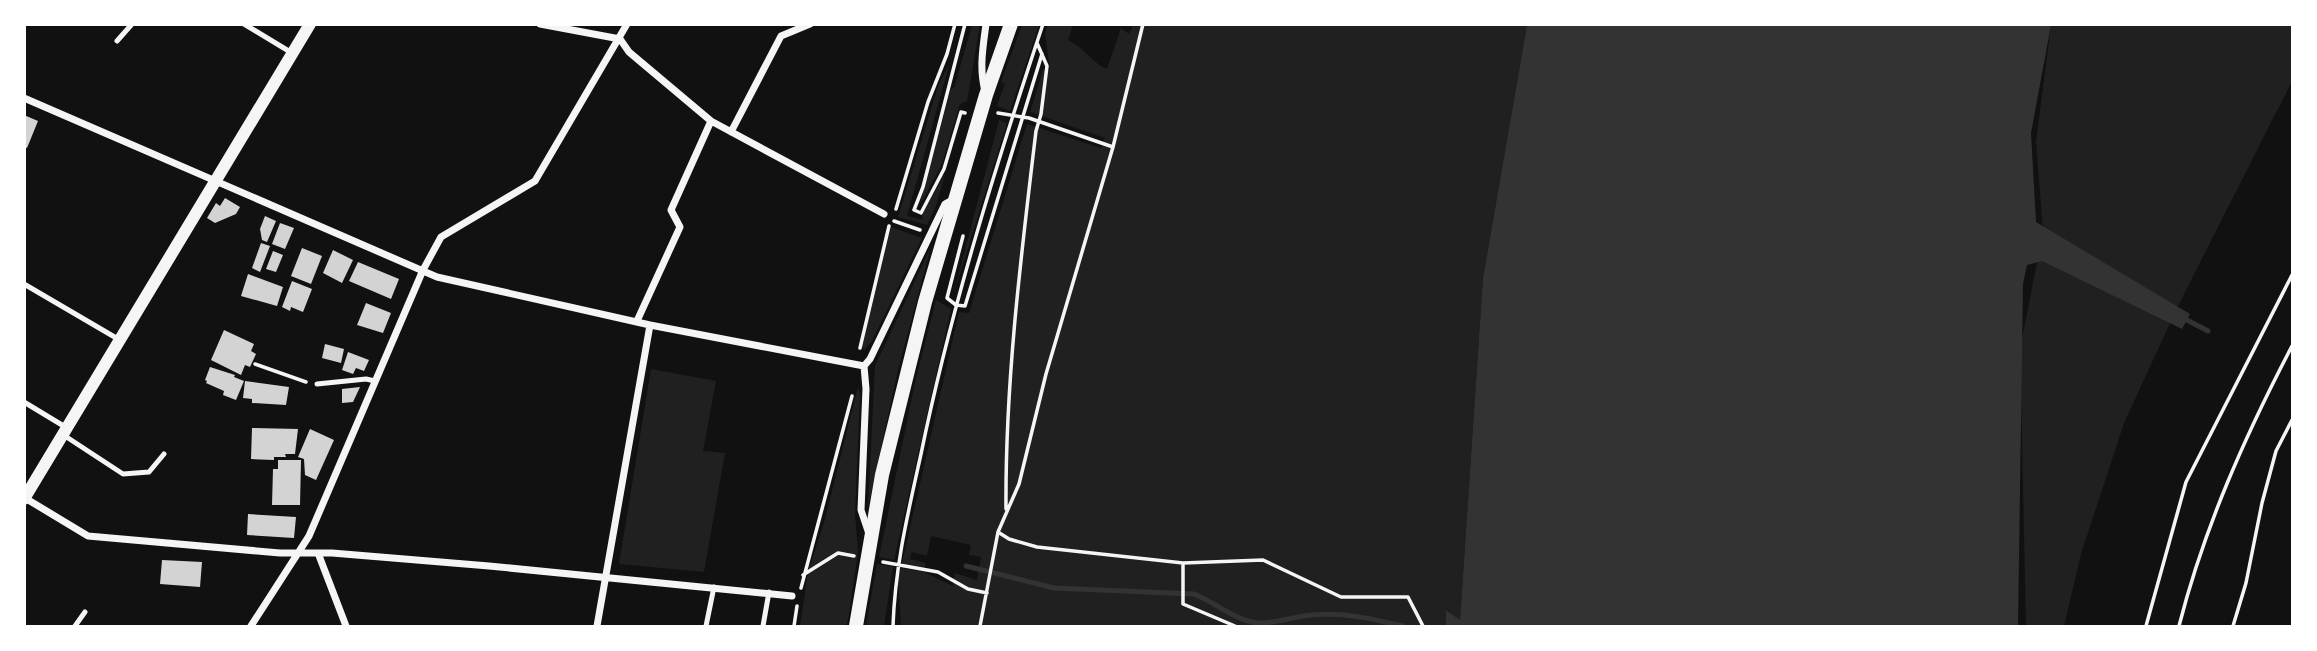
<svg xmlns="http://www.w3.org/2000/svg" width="2317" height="651" viewBox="0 0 2317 651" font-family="'Archivo Narrow',sans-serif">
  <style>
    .green { fill: #202020 }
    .water { fill: #333 }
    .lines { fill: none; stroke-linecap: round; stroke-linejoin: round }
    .stream { stroke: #333; stroke-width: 5 }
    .building { fill: #d3d3d3 }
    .path { stroke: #f5f5f5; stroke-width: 3.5 }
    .service { stroke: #f5f5f5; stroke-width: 5 }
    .minor { stroke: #f5f5f5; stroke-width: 7 }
    .tertiary { stroke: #f5f5f5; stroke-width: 12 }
    .secondary { stroke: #f5f5f5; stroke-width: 14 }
  </style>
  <rect width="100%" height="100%" fill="#111"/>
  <path class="green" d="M972 25H980L967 101 960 104 942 164 920 205 951 89 954 88Z
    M1022 25H1039L1010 111 997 106 1005 84 1001 82Z
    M1048 25H1073L1068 40C1084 47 1092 63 1107 69L1121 28 1129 34 1133 25H1527L1483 278 1460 621 1447 610 1446 626H901L898 579 901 568 924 572 953 586 955 573 977 580 981 557 969 555 971 545 931 536 927 556 912 552 910 559 926 563 925 568 902 563 959 312 969 313 1027 124 1101 148 1105 138 1030 112 1043 70H1050L1045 33Z
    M2051 25H2292V81L2179 304 2124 423 2081 554 2064 626H2026L2020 350 2043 231 2036 142Z
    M950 62 907 216 923 220 922 215 945 174 937 203 927 225 898 217 938 86Z
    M999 120 1007 123 953 296Z
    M891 227 922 238 872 341 864 350 862 347Z
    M931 247 898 370 868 508 875 366Z
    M936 300 951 309 894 560 879 557 916 378Z
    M651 369 716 381 703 451 725 453 704 572 619 564Z
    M858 387 860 395 855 514 858 552 848 620 846 626H800L808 572 824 523Z
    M877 564 893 567 884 626H866Z"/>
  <path class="water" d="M1527 25H2051L2031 133 2036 222 2190 314 2182 329 2042 261 2027 265 2023 284 2018 626H1446V610L1460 620 1483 278Z"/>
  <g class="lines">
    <path class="stream" d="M2183 318 2208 331
      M966 566 1054 588 1194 594C1215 602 1235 621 1258 623 1275 624 1295 616 1312 615 1344 612 1372 619 1403 626"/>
  </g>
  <path class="building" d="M24 115 38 121 27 148 24 147Z
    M225 198 240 207 236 214 215 223 207 218 216 203 220 206Z
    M265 216 276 221 267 242 262 240 260 229Z
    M280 223 294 228 285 249 272 244Z
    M261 243 270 246 260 272 252 268Z
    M302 248 322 256 311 284 291 276Z
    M333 250 353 260 342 283 323 273Z
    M273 251 283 255 276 272 266 269Z
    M358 262 399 279 391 299 349 281Z
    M248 274 283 287 277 306 241 296Z
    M292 281 312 289 303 312 291 307 290 311 282 307Z
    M366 303 391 313 383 333 357 325Z
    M224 330 254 344 251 351 256 354 250 367 245 365 241 375 211 360Z
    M325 344 344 349 341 363 322 358Z
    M348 352 369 360 364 371 356 368 353 374 342 370Z
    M210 367 235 375 234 377 244 381 236 400 223 395 224 391 206 383 207 381 205 380Z
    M245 381 289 387 286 405 252 403V399L243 398Z
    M360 387 353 402 342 403V389Z
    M252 428 298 429 295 454H285L286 457H274V460L251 459Z
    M310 429 334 440 316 480 305 475 304 459 298 457Z
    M278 460H301L300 505H272L273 469H278Z
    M248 514 296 517 294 538 247 535Z
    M162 560 202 562 200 587 160 584Z"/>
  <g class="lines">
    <path class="path" d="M965 113 961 112 944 169 921 213 914 210 923 187 965 24
      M998 113 1029 118 1113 147
      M896 209 928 102 947 54 955 24
      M894 221 920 230
      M963 236 947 298 956 305 965 306 1042 54
      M860 348 889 226
      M255 364 306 382
      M1006 509C1005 383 1021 256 1036 131L1041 114 1047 66 1037 43
      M998 532 1009 539 1037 547 1183 563 1263 560 1341 597H1408L1423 626
      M883 562 938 572 968 589 987 593
      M1183 563V604L1235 626
      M803 575 838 553 854 556
      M801 588 852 396
      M794 626 797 606
      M893 626C895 566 908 513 921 454 951 308 996 165 1043 24
      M980 626 998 532 1019 484 1046 374 1113 147 1143 24
      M2146 626 2186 482 2292 275
      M2179 626C2204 528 2245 436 2292 346
      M2233 626 2246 583 2262 503 2276 451 2292 420"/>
    <path class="service" d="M244 24 292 53
      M117 41 132 24
      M24 284 118 339
      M317 384 366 379 375 381
      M24 402 67 428
      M65 436 123 474 149 472 164 454
      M75 626 85 612
      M706 626 714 587
      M763 626 769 592"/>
    <path class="minor" d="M540 24 620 39 629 52 711 121 884 214
      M985 91C979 68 983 47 986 24
      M24 98 437 277 650 325 864 366 866 389 861 510 869 534
      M731 132 781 36 810 24
      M637 321 680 227 671 210 711 121
      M864 366 870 359 945 204 954 199
      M25 498 88 536 280 553H332L489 566 792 596
      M318 553 346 626
      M251 626 309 536 423 270 441 237 535 181 627 24
      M597 626 650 325"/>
    <path class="tertiary" d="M24 499 310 24"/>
    <path class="secondary" d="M856 626 882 475 925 302 986 95 1011 24"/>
  </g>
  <rect width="2317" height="651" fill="none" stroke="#ffffff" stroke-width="52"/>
</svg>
